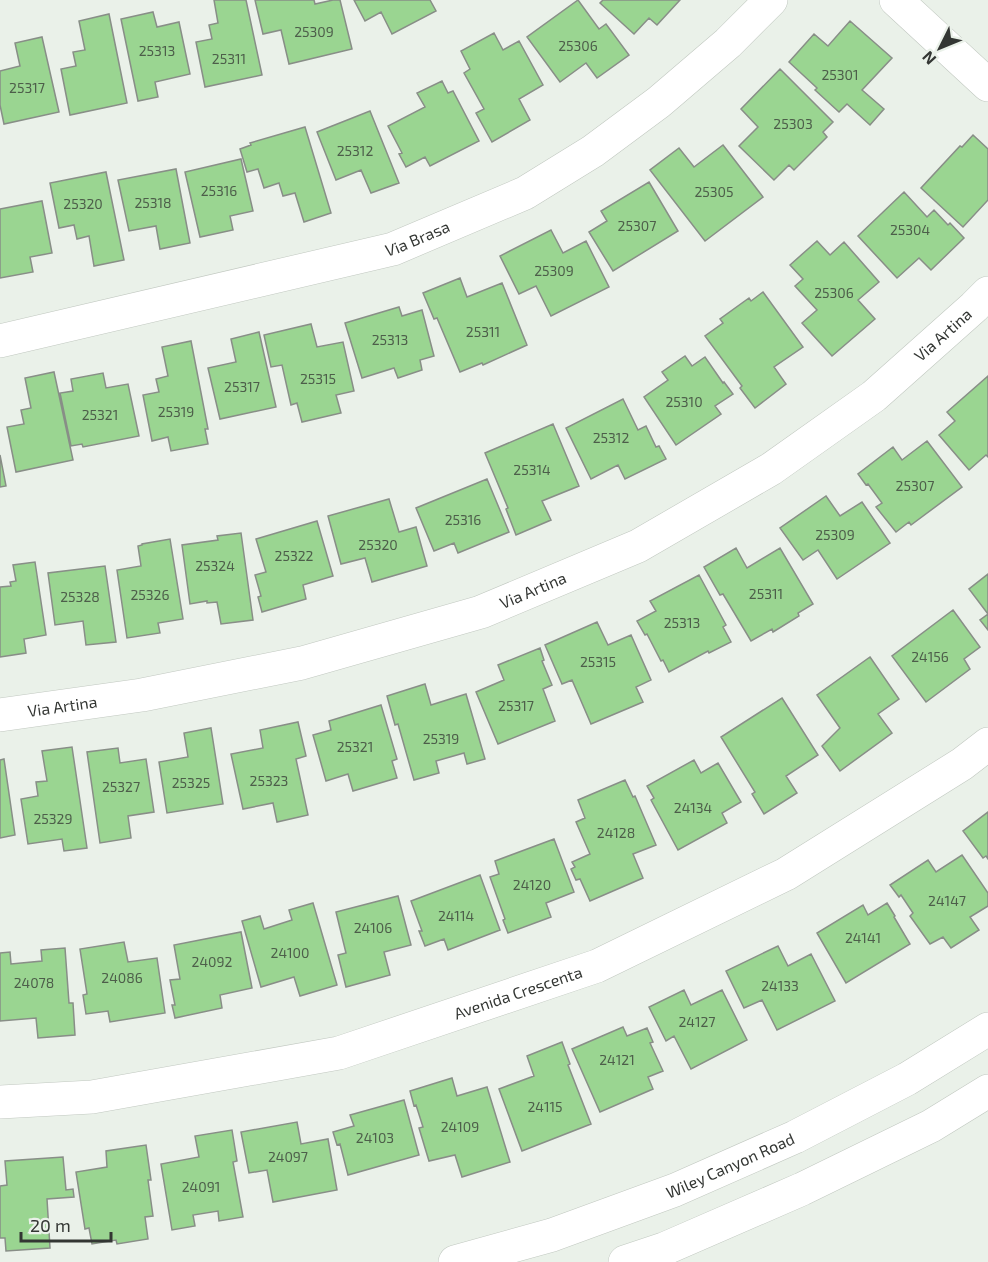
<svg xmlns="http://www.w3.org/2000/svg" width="988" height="1262" viewBox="0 0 988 1262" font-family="'Exo 2',sans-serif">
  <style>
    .building { fill: #9ad591; stroke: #888e87; stroke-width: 1.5 }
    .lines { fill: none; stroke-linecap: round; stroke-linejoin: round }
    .minor-casing { stroke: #c1c8c0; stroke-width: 34 }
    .secondary-casing { stroke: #c1c8c0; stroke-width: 34 }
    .minor { stroke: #fff; stroke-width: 33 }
    .secondary { stroke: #fff; stroke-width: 33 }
    .labels { text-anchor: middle; stroke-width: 4.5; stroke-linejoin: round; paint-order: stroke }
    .number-label { font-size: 14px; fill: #4d5e4a }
    .street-label { font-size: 16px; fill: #333633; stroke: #eaf1e9 }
  </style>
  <rect width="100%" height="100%" fill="#eaf1e9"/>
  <path class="building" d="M214 0H246L262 75 205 87 196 42 212 39 209 25 218 23Z
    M255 0H314L315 4 333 0H340L352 49 289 64 281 30 263 34Z
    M354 0H430L436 11 392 34 381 12 365 21Z
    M578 0 599 29 606 24 629 55 597 78 586 63 560 82 527 37Z
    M603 0H680L657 25 649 18 634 34 600 3Z
    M153 12 157 27 179 22 190 74 155 82 158 97 138 101 121 19Z
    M109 14 127 103 70 115 61 69 76 66 73 52 85 50 79 21Z
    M850 21 892 58 862 90 884 109 870 125 847 104 839 112 815 90 817 88 789 62 814 34 828 46Z
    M494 33 503 50 519 41 543 85 519 99 530 120 492 142 476 113 484 109 464 73 470 69 461 51Z
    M42 37 59 112 4 124 0 105V71L20 66 15 43Z
    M780 69 833 122 823 132 827 137 794 170 789 165 774 180 739 146 758 127 741 109Z
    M442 81 448 93 453 91 479 141 430 166 425 157 406 167 399 154 402 153 388 126 425 107 417 93Z
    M370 111 399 183 371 193 361 170 336 180 317 132Z
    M305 127 331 213 304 222 295 193 283 196 279 183 264 188 258 169 247 172 240 149 251 145 250 143Z
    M973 135 988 149V200L963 227 921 188 960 146 962 147Z
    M723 145 763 197 705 241 650 170 679 148 694 167Z
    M241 159 253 211 230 216 233 230 200 237 185 172Z
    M176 169 190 243 160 249 156 226 129 231 118 180Z
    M106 172 124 260 94 266 89 236 77 239 74 225 59 228 50 183Z
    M649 182 678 231 613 271 589 232 607 221 601 211Z
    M904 192 927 217 934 210 948 225 950 223 964 238 931 270 919 258 897 278 858 236Z
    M42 201 52 253 30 257 33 272 0 278V209Z
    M551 230 563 253 586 241 609 287 551 316 536 286 519 294 500 256Z
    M817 241 830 255 844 242 879 282 858 300 875 319 832 356 802 323 817 310 795 286 803 279 790 265Z
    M460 278 467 297 502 283 527 345 483 365 482 363 460 372 437 318 434 319 423 293Z
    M763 292 803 347 774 367 786 384 755 408 740 388 742 386 705 336 723 323 720 319 749 298 751 301Z
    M399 307 402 316 422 310 434 356 420 360 422 370 398 378 394 368 362 378 345 323Z
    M311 324 317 347 343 342 354 391 336 395 341 413 302 422 297 403 291 405 282 365 271 367 264 335Z
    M259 332 276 407 220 419 208 368 236 362 231 339Z
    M191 341 208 429H205L208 444 171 451 168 437 152 441 143 395 159 392 156 379 168 376 162 347Z
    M685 356 692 366 705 357 723 383 724 382 733 394 715 406 721 414 676 445 644 397 668 380 662 372Z
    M54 372 73 460 16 472 7 427 24 424 21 410 31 408 25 378Z
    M103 373 106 388 128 384 139 436 83 447 82 444 71 446 60 393 73 391 71 379Z
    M988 376V457L986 455 969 470 939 435 955 421 947 412Z
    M623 399 638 430 646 426 656 447 659 446 666 459 625 479 618 465 591 479 566 428Z
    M553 424 579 486 542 501 551 520 516 535 506 509 508 508 485 453Z
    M927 441 962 487 911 525 909 522 896 532 876 507 882 503 868 484 866 485 858 474 893 447 902 460Z
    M0 455 6 486 0 487Z
    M487 479 509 532 458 553 454 543 434 551 416 508Z
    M826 496 840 516 862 502 890 543 837 579 818 550 803 560 780 528Z
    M389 499 399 532 416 527 427 566 372 582 365 558 341 564 328 516Z
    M317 521 333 576 303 585 306 599 262 612 258 597 261 596 255 575 266 572 256 539Z
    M241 533 253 620 221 624 217 602 207 603V601L190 604 182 545 218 540 217 536Z
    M170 539 183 619 158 623 160 633 127 638 117 570 141 566 138 546 142 545V544Z
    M736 548 747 568 780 548 813 604 798 613 799 616 773 632 772 629 751 641 723 594 720 595 704 567Z
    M35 562 46 635 24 639 26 653 0 657V587L11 586 10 582 16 581 13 565Z
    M105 566 116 642 86 645 83 621 55 625 48 573Z
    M988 574V630L980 620 988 614 969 589Z
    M699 575 726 625 723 627 731 642 709 653 708 651 669 672 663 660 661 661 647 634 645 635 637 621 656 611 650 601Z
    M953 610 980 647 964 659 970 669 926 702 892 656Z
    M597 622 608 645 631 635 651 680 636 687 643 702 591 724 572 680 562 684 545 645Z
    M540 648 544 660 542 661 552 685 543 689 555 721 498 744 476 692 504 680 498 665Z
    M870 657 899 699 878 714 892 733 840 771 822 746 840 728 817 695Z
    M425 684 431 705 466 694 485 759 467 764 464 753 436 761 439 773 414 780 398 724 395 725 387 696Z
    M782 698 818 755 786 776 797 793 764 814 752 794 755 792 721 737Z
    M381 705 397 759 392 761 397 778 353 791 348 774 326 781 313 735 331 730 329 721Z
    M298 722 306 756 296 759 308 815 277 822 273 803 243 809 231 754 263 748 260 730Z
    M211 728 223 804 167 813 159 762 188 757 184 733Z
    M72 747 87 848 64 851 62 839 28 844 21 799 38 796 36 782 47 781 42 751Z
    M118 748 120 763 146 759 154 812 128 816 131 838 100 843 87 752Z
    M4 759 15 835 0 838V760Z
    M694 760 701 773 718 763 741 802 722 813 727 823 678 850 651 800 654 798 647 786Z
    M625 780 633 797 635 796 656 845 633 854 643 878 590 901 580 879 576 880 571 869 575 867 572 862 590 854 576 822 585 818 578 800Z
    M988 812V859L986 856 983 858 963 831Z
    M554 839 574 892 546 903 551 917 508 933 503 920 505 919 490 877 499 874 495 861Z
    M962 855 988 893V906L970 917 979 930 951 948 943 937 930 944 910 916 913 913 901 895 899 897 890 885 928 860 936 872Z
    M480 875 500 930 448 950 444 939 425 946 419 931H422L411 901Z
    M398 896 411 945 384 952 390 975 346 987 338 955 346 953 336 912Z
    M313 903 337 985 300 996 294 977 261 987 242 921 260 916 264 929 292 920 289 910Z
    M887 903 895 916 894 917 910 944 846 983 817 933 863 905 868 915Z
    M241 932 252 988 220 995 222 1008 175 1018 172 1005H175L170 980 180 979 174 945Z
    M124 942 128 962 157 958 165 1013 110 1022 108 1011 86 1014 83 995 87 994 80 949Z
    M778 946 788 966 811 954 835 1001 777 1030 762 1000 744 1008 726 971Z
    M65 948 69 1003H73L75 1035 38 1038 36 1018 0 1021V953L10 952 11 964 42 961 41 950Z
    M684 990 691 1005 722 990 747 1040 691 1069 674 1036 666 1041 649 1007Z
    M623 1027 627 1036 647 1028 653 1042 650 1043 663 1071 648 1077 653 1089 600 1112 572 1049Z
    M562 1042 570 1064 568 1065 591 1124 522 1151 499 1089 534 1076 527 1056Z
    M452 1078 457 1096 487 1087 510 1162 462 1177 455 1155 429 1161 419 1128 423 1127 416 1105 414 1106 410 1091Z
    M404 1100 419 1155 348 1175 340 1144 337 1145 333 1132 354 1126 350 1115Z
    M297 1122 301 1144 328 1139 337 1190 273 1202 267 1170 249 1173 241 1132Z
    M232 1130 237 1161 233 1162 243 1217 219 1221 218 1211 193 1215 195 1226 172 1230 161 1164 199 1157 195 1136Z
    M146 1145 151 1180H148L153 1216 145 1217 148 1239 117 1244 116 1240 92 1244 89 1228 85 1229 76 1172 107 1167 106 1151Z
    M63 1157 66 1190 73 1189 74 1197 47 1199 50 1248 6 1251 5 1238H0V1186L7 1185 5 1161Z"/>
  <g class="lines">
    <defs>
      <g id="minor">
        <path d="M896 0 988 85"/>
        <path id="s1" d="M0 341 393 249 525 193 593 151 659 102 728 43 771 0"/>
        <path id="s2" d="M0 715 142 695 302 663 481 612 638 546 771 469 874 396 974 307 988 293"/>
        <path id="s3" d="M0 1102 92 1097 339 1053 597 966 786 874 962 764 988 744"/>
      </g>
      <g id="secondary">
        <path id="s4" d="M455 1262 552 1235 675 1190 795 1137 907 1079 988 1029"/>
        <path d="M625 1262 664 1249 802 1189 931 1126 988 1091"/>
      </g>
    </defs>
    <use href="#minor" class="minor-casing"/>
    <use href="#secondary" class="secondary-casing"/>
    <use href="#minor" class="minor"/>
    <use href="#secondary" class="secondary"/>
  </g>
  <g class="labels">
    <g class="number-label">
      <text x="314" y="37">25309</text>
      <text x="578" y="51">25306</text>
      <text x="157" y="56">25313</text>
      <text x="229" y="64">25311</text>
      <text x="840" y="80">25301</text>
      <text x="27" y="93">25317</text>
      <text x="793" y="129">25303</text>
      <text x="355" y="156">25312</text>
      <text x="219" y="196">25316</text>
      <text x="714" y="197">25305</text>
      <text x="153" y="208">25318</text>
      <text x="83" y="209">25320</text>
      <text x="637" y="231">25307</text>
      <text x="910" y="235">25304</text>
      <text x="554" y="276">25309</text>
      <text x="834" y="298">25306</text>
      <text x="483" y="337">25311</text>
      <text x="390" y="345">25313</text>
      <text x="318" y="384">25315</text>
      <text x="242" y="392">25317</text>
      <text x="684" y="407">25310</text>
      <text x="176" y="417">25319</text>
      <text x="100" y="420">25321</text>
      <text x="611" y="443">25312</text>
      <text x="532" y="475">25314</text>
      <text x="915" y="491">25307</text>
      <text x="463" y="525">25316</text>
      <text x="835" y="540">25309</text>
      <text x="378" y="550">25320</text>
      <text x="294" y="561">25322</text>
      <text x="215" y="571">25324</text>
      <text x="766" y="599">25311</text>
      <text x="150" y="600">25326</text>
      <text x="80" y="602">25328</text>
      <text x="682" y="628">25313</text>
      <text x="930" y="662">24156</text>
      <text x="598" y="667">25315</text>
      <text x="516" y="711">25317</text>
      <text x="441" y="744">25319</text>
      <text x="355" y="752">25321</text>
      <text x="269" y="786">25323</text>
      <text x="191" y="788">25325</text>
      <text x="121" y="792">25327</text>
      <text x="693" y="813">24134</text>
      <text x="53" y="824">25329</text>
      <text x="616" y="838">24128</text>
      <text x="532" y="890">24120</text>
      <text x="947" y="906">24147</text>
      <text x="456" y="921">24114</text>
      <text x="373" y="933">24106</text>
      <text x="863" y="943">24141</text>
      <text x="290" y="958">24100</text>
      <text x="212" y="967">24092</text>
      <text x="122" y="983">24086</text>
      <text x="34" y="988">24078</text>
      <text x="780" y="991">24133</text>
      <text x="697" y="1027">24127</text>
      <text x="617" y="1065">24121</text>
      <text x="545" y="1112">24115</text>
      <text x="460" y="1132">24109</text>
      <text x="375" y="1143">24103</text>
      <text x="288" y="1162">24097</text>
      <text x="201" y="1192">24091</text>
    </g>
    <g class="street-label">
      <text dy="6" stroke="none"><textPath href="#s1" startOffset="430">Via Brasa</textPath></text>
      <text dy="6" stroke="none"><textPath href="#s2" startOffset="1035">Via Artina</textPath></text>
      <text dy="6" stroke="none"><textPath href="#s2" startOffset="549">Via Artina</textPath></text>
      <text dy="6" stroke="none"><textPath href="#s2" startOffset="63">Via Artina</textPath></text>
      <text dy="6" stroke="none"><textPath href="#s3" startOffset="532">Avenida Crescenta</textPath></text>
      <text dy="6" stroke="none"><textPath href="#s4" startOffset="292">Wiley Canyon Road</textPath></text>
    </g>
  </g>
  <g transform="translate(940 48) rotate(227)" stroke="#eaf1e9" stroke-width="4.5" paint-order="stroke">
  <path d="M0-4.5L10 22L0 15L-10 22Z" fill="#333633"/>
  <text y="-9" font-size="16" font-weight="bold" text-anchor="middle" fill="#333633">N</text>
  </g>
  <path d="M21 1232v9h90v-9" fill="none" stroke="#333633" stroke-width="3"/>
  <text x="30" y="1232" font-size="18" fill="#333633" stroke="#eaf1e9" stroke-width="4.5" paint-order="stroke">20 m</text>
</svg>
